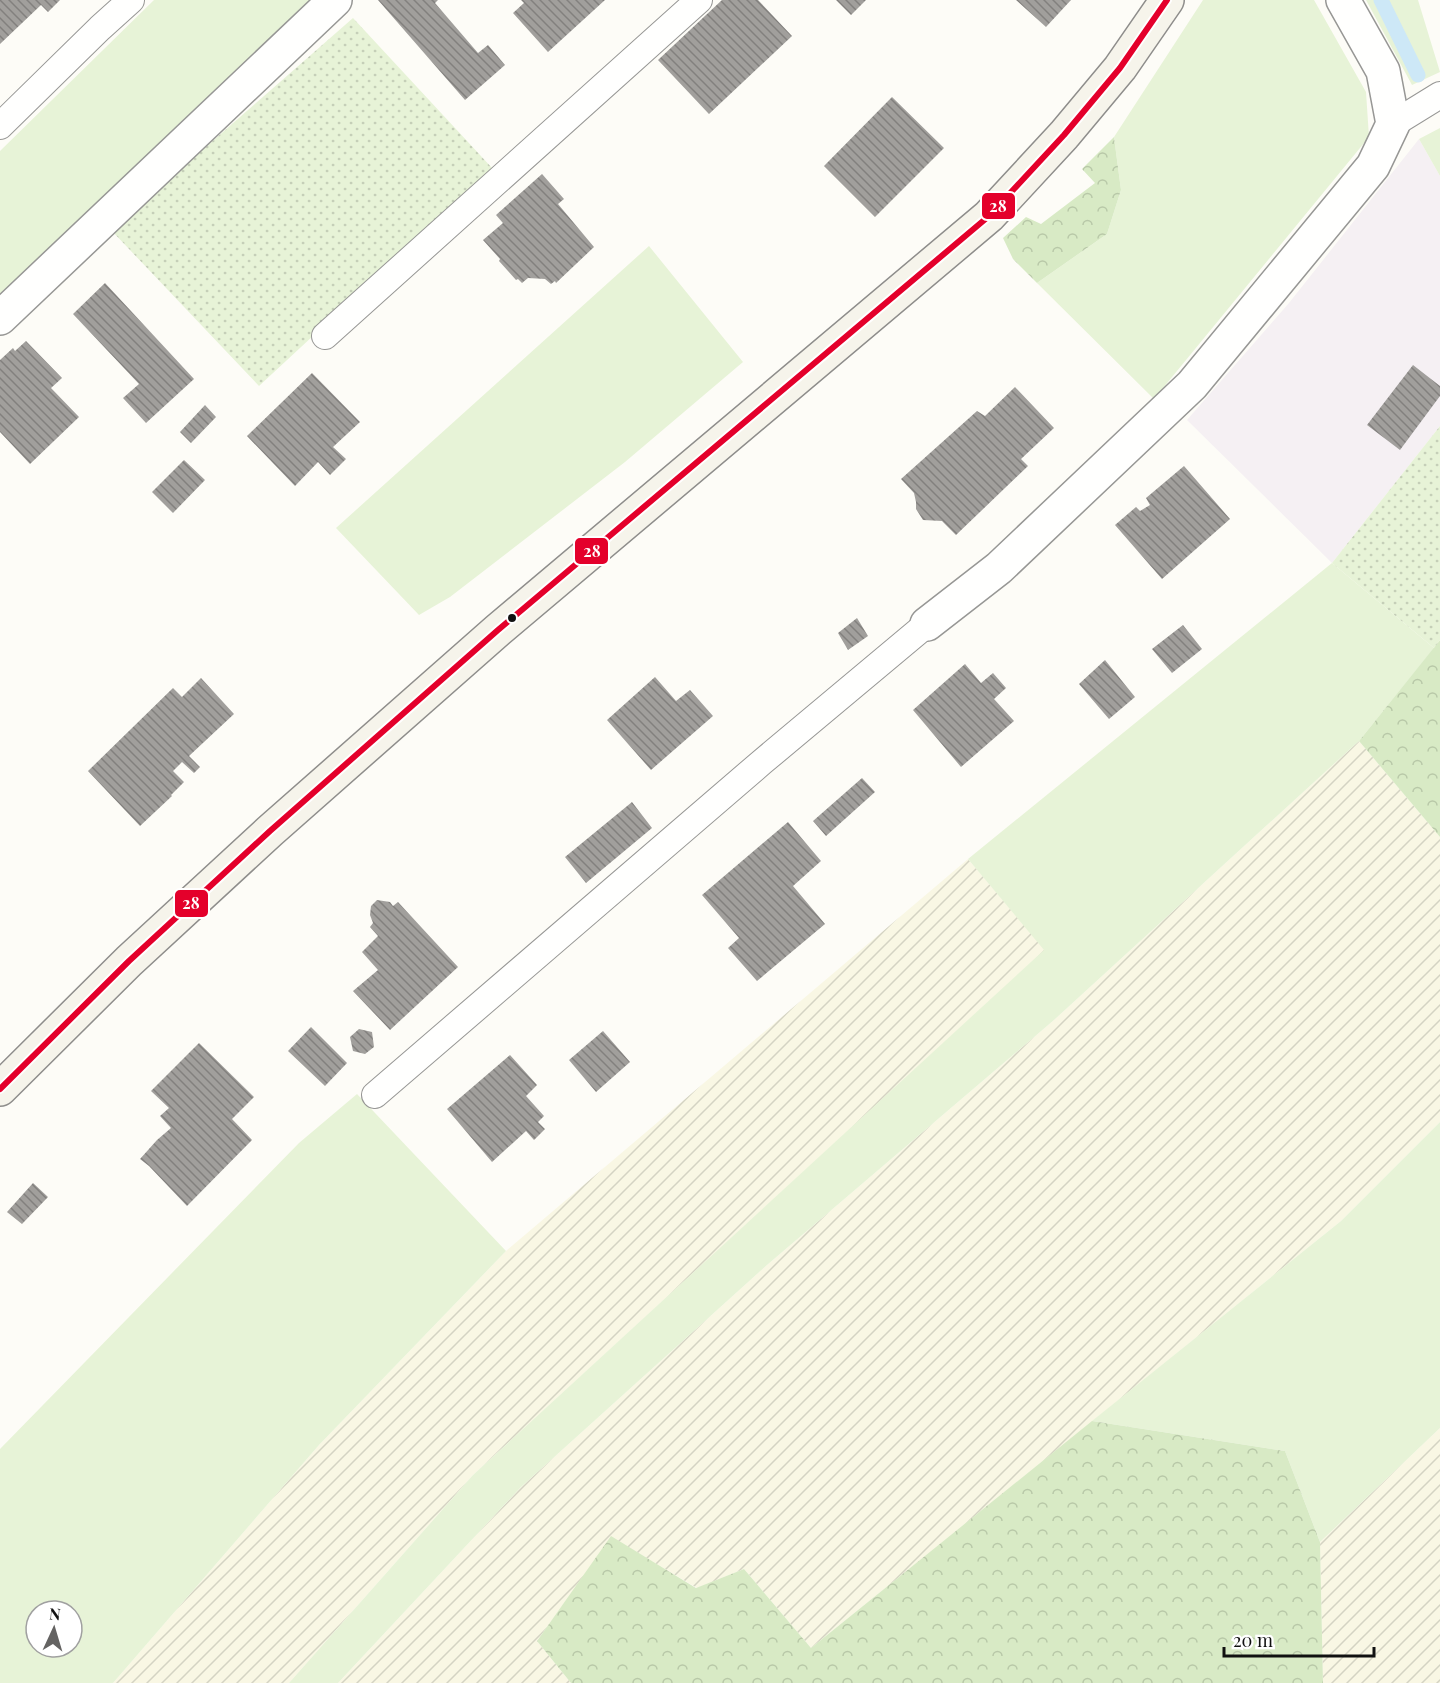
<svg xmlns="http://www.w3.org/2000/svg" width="1440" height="1683" viewBox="0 0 1440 1683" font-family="'Playfair Display',serif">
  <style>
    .industrial { fill: #f5f0f3 }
    .farmland { fill: url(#farmland-furrows) }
    .grass { fill: #e7f3d7; fill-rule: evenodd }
    .forest { fill: url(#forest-crowns) }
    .garden { fill: url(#garden-dots) }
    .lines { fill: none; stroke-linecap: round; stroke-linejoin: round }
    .stream { stroke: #cde8f7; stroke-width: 15 }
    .building { fill: url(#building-back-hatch) }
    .lane-casing { stroke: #979795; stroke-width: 28 }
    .street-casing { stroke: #979795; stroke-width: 36 }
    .secondary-casing { stroke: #8e8d8b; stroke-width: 36 }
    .lane { stroke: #fffffe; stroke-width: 26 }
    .street { stroke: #fffffe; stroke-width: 33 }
    .secondary { stroke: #f6f4eb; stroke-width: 33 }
    .bus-1-casing { stroke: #fff; stroke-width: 10 }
    .bus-1 { stroke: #e4002b; stroke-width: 6 }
    .bus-dot { fill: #111; stroke: #fff; stroke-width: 2 }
    .line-badge { stroke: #fff; stroke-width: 2 }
    .badge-label { font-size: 16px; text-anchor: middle; font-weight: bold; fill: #fff }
  </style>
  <defs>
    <pattern id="farmland-furrows" width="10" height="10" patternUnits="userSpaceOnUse" patternTransform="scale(1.5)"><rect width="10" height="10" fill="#f9f7e4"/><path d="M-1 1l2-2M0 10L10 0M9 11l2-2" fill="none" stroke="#d4d3c3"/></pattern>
    <pattern id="forest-crowns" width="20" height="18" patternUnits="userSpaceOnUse" patternTransform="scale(1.5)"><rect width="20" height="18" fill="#d8eac5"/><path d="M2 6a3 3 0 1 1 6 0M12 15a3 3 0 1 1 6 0" fill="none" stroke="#b8c8a8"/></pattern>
    <pattern id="garden-dots" width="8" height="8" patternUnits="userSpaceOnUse" patternTransform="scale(1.5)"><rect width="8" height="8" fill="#e7f3d7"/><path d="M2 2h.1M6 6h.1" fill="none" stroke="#c5cfb8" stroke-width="1.8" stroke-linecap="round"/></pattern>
    <pattern id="building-back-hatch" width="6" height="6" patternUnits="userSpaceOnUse" patternTransform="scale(1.5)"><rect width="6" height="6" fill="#a19f9c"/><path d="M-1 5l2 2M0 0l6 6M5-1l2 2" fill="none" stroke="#82807e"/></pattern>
  </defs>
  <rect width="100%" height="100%" fill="#fdfcf7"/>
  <path class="industrial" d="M1419 139 1440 176V426L1332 563 1187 420 1289 303Z"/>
  <path class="farmland" d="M1359 741 1440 837V1122L1341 1221 811 1648 744 1569 697 1588 611 1537 537 1641 571 1683H338L521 1487 767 1265 1054 1020Z
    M968 859 1045 950 473 1475 289 1683H113L319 1445 506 1251Z
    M1440 1428V1683H1323L1320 1542Z"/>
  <path class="grass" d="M154 0H311L0 302V151Z
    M1203 0H1314L1366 92 1369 137 1154 399 1037 283 1107 234 1121 190 1114 137Z
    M1366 0H1418L1440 72 1412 85Z
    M1440 128V176L1419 139Z
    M649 246 743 362 625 462 450 597 419 615 336 528Z
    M1332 563 1434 648 1359 741 1054 1020 767 1265 521 1487 338 1683H289L473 1475 1044 950 968 859Z
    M357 1094 506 1251 319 1445 113 1683H0V1449L299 1143ZM36 1611H72V1647H36Z
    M1440 1122V1428L1320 1542 1285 1451 1092 1421 1341 1221Z"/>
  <path class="forest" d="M1114 137 1121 190 1107 234 1037 283 1013 259 1003 238 1026 217 1041 224 1095 183 1082 169Z
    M1440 640V837L1359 741Z
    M1092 1421 1285 1451 1320 1542 1323 1683H571L537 1641 611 1536 696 1588 744 1569 811 1648Z"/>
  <path class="garden" d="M353 18 493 169 259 386 111 230Z
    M1440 426V640L1434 648 1332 563Z"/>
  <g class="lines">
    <path class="stream" d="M1381 0 1418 75"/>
  </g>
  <path class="building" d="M0 0H60L48 12 41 5 0 44Z
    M378 0H438L435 3 478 53 488 45 505 65 465 100Z
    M521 0H605L548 52 513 13 524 3Z
    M722 0H758L792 36 709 114 658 60Z
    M836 0H866L851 15Z
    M1016 0H1071L1046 27Z
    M892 97 944 148 875 217 824 166Z
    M542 174 564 199 558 204 594 247 556 283 555 281 551 284 545 279 528 278 522 283 518 279 516 280 499 261 500 259 483 240 503 223 496 215Z
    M105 283 194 379 146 423 123 398 139 384 73 314Z
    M26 341 62 378 51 388 79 417 30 464 0 432V360L13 348 15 351Z
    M1413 365 1440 386V396L1400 450 1367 425Z
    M312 373 360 422 333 447 346 459 330 475 318 462 295 486 247 436Z
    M1015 387 1054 428 1021 459 1028 466 956 535 942 521 923 520 916 509V502L914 493 901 479 977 411 985 416Z
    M205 405 216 417 191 443 180 432Z
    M184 460 205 480 173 513 152 492Z
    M1184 466 1230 519 1162 579 1115 525 1136 507 1140 511 1150 505 1146 498Z
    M857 618 868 636 848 650 838 633Z
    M1183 625 1202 649 1172 673 1152 649Z
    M1105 660 1135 697 1109 719 1079 684Z
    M965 664 981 683 993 673 1006 688 994 699 1014 721 961 767 913 710Z
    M655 677 676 701 690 690 713 716 651 770 607 720Z
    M201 678 234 714 189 756 200 767 194 773 182 762 173 771 184 782 171 795 172 796 140 826 88 771 173 688 182 697Z
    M862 778 875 792 826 836 813 821Z
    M632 802 652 828 586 883 565 857Z
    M788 822 821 861 793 886 825 924 757 981 728 948 739 938 702 895Z
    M377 900 390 902 393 906 398 902 458 967 390 1030 353 991 378 970 362 952 378 936 370 927 373 923 370 915 371 906Z
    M311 1027 347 1063 325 1086 288 1051Z
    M359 1029 372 1032 374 1047 365 1054 353 1051 350 1037Z
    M603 1031 630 1062 596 1092 569 1060Z
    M199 1043 254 1097 232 1119 252 1140 187 1206 149 1166 140 1159 157 1140 171 1128 160 1116 169 1108 151 1091Z
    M510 1055 537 1085 526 1096 544 1116 538 1122 545 1129 534 1140 526 1131 492 1162 447 1109Z
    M33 1183 48 1197 22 1224 7 1212Z"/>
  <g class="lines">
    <defs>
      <path id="lane" d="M1393 124 1440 95
        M0 126 100 28 131 0
        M325 336 699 0
        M375 1095 762 762 927 624"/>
      <path id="street" d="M0 318 335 0
        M927 624 999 568 1192 385 1373 166 1393 124 1383 71 1343 0"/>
      <path id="secondary" d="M0 1089 129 961 270 831 498 630 989 216 1064 135 1120 68 1167 0"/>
    </defs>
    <use href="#lane" class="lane-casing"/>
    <use href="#street" class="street-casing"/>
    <use href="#secondary" class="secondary-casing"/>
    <use href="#lane" class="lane"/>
    <use href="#street" class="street"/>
    <use href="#secondary" class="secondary"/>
    <defs>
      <path id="bus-1" d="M0 1089 129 961 270 831 498 630 989 216 1064 135 1120 68 1167 0"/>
    </defs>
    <use href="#bus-1" class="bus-1-casing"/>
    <use href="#bus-1" class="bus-1"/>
  </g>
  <circle class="bus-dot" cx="512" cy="618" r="5"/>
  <g class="line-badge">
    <rect x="981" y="192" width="35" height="28" rx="6" fill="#e4002b"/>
    <rect x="574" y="537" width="35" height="28" rx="6" fill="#e4002b"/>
    <rect x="174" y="889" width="35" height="29" rx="6" fill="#e4002b"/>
  </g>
  <g class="badge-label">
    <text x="998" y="212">28</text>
    <text x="592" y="557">28</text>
    <text x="191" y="909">28</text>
  </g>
  <g transform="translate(54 1629) rotate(4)"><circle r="28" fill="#ffffff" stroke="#a0a0a0" stroke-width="1.5"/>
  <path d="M0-4.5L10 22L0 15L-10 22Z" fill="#646362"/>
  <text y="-9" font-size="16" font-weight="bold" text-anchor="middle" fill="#111111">N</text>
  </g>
  <path d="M1224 1647v9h150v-9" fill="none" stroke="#111111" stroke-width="3"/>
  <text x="1233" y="1647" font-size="18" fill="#111111" stroke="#ffffff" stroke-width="4.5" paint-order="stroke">20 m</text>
</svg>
